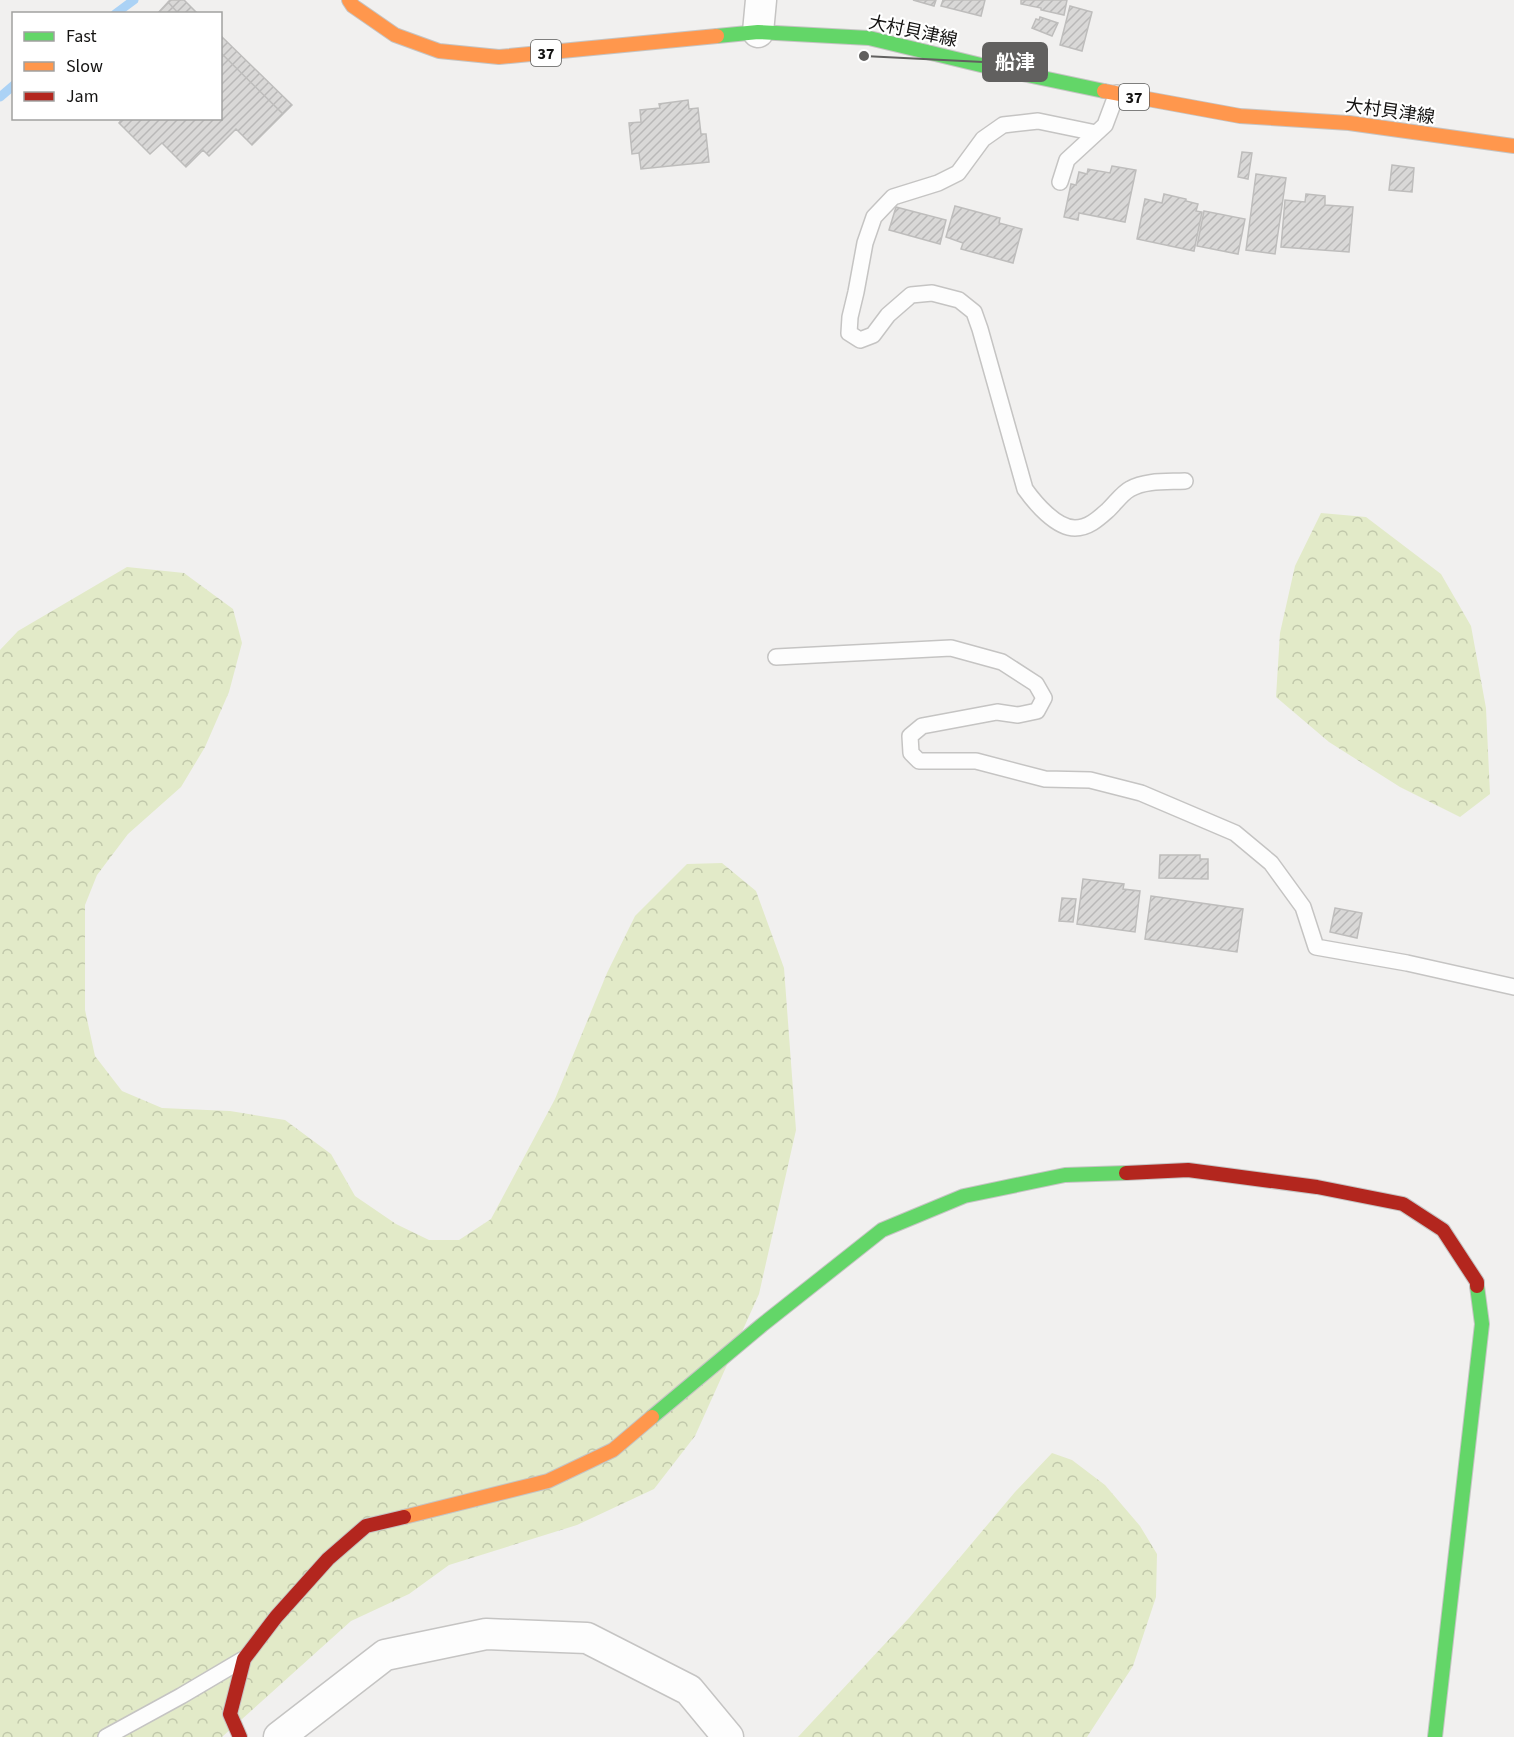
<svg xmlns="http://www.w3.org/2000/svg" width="1514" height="1737" viewBox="0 0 1514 1737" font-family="'Source Sans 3','Noto Sans JP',sans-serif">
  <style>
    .forest { fill: url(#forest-crowns) }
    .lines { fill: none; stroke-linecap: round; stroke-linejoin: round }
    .stream { stroke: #abd2f5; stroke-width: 9 }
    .building { fill: url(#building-hatch); stroke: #bebdbc; stroke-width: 1.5 }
    .lane-casing { stroke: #c5c4c3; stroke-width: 18 }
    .street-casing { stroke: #c5c4c3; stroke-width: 33 }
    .fast-casing { stroke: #c5c4c3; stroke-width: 16 }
    .slow-casing { stroke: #c5c4c3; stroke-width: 16 }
    .jam-casing { stroke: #c5c4c3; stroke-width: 16 }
    .lane { stroke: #fdfdfd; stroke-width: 15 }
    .street { stroke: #fdfdfd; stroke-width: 30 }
    .fast { stroke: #63d668; stroke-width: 14 }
    .slow { stroke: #ff974d; stroke-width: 14 }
    .jam { stroke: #b3261e; stroke-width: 14 }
    .labels { text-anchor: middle; stroke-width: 4.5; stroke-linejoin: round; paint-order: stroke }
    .shield { fill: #fff; stroke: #5a5a59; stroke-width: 1.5 }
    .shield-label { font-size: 16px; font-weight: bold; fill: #141312 }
    .street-label { font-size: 18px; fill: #141312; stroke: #fff }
    .leader { fill: none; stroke: #61605f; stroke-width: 2 }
    .callout-dot { fill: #61605f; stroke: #fff; stroke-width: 2 }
    .callout { fill: #61605f; stroke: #61605f; stroke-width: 2 }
    .callout-label { font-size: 20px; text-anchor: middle; font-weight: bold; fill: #fff }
  </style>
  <defs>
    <pattern id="forest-crowns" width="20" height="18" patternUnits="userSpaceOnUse" patternTransform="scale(1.5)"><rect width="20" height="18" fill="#e2eac8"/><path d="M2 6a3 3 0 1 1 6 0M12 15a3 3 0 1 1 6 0" fill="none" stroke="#c1c8ab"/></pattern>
    <pattern id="building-hatch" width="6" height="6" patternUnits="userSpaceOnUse" patternTransform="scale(1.5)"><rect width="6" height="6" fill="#d9d8d7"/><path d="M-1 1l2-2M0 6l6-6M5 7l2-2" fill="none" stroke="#b9b8b8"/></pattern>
  </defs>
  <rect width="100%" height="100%" fill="#f1f0ef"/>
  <path class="forest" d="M1321 513 1366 517 1441 574 1471 626 1486 708 1490 794 1460 817 1400 787 1329 742 1276 697 1280 633 1295 566Z
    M127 567 184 573 233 609 242 643 229 692 205 747 181 787 128 834 97 875 85 905V1010L95 1056 122 1091 162 1108 230 1111 285 1120 331 1154 355 1196 396 1224 429 1240H459L491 1219 555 1099 607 973 635 916 687 864 722 863 756 891 784 968 796 1130 759 1294 695 1436 654 1489 577 1525 449 1565 409 1594 351 1621 222 1737H0V650L18 631Z
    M1052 1453 1072 1460 1105 1485 1140 1526 1157 1554 1156 1597 1133 1666 1087 1737H798L909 1618 1015 1492Z"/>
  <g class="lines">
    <path class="stream" d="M115 14 134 0
      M0 97 14 85"/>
  </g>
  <path class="building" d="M170 0H184L198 14H179L168 2Z
    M913 0H936L934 6Z
    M943 0H985L981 16 941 6Z
    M1021 0H1067L1064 15 1041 10V8L1021 4Z
    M168 2 179 14H157Z
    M1070 6 1092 12 1082 51 1060 45Z
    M1040 17 1058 23 1052 36 1032 28 1036 19 1039 20Z
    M220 35 292 105 283 114 220 52Z
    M220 52 283 114 252 145 236 129 209 156 203 150 186 167 162 143 150 154 119 123 123 118H220Z
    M688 100 689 109 698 108 701 134H706L709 162 641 169 639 153 632 154 629 123 641 122 640 110 660 108 659 104Z
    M1242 152 1252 153 1248 179 1238 177Z
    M1392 165 1414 168 1412 192 1389 190Z
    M1112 166 1136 170 1125 222 1079 213 1078 220 1064 217 1071 184 1076 185 1079 172 1087 174 1088 169 1110 173Z
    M1256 174 1286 178 1275 254 1246 250Z
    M1164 194 1186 199V201L1198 204 1196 211 1202 212 1194 251 1137 239 1145 199 1162 203Z
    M1306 194 1325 196V205L1353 207 1349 252 1281 247 1285 200 1305 202Z
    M955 206 1000 218 999 223 1022 229 1013 263 961 249 963 243 946 237Z
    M896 207 946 220 940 244 889 230Z
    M1204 211 1245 219 1238 254 1197 246Z
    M1160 855H1200V859H1208V879L1159 878Z
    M1083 879 1124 884 1123 889 1140 891 1135 932 1077 924Z
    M1151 896 1243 909 1237 952 1145 939Z
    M1062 898 1076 899 1073 922 1059 921Z
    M1335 908 1362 913 1357 938 1330 932Z"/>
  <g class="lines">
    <defs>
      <path id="lane" d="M1096 133 1038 121 1003 125 983 139 958 173 938 183 893 197 874 217 865 243 856 292 850 317 849 333 860 340 873 335 888 315 911 295 932 293 959 300 974 312 980 329 1025 489C1035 503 1056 528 1075 528 1088 528 1098 519 1107 511 1114 505 1122 493 1130 489 1146 480 1168 482 1185 481
        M1060 182 1067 160 1105 125 1117 93
        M776 657 951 648 1002 662 1036 684 1044 698 1037 711 1018 715 997 712 922 726 910 736 911 753 919 761H976L1045 779 1090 780 1141 793 1235 833 1271 863 1303 907 1316 947 1407 963 1514 987
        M106 1737 181 1696 242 1660"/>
      <path id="street" d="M758 32 761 0
        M279 1737 385 1655 486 1634 587 1638 689 1690 728 1737"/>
      <path id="fast" d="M717 36 758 32 869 38 985 66 1104 91
        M652 1417 762 1325 882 1230 964 1196 1065 1175 1126 1173
        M1435 1737 1482 1324 1477 1286"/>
      <path id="slow" d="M349 0 353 6 395 35 439 51 499 57 717 36
        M1104 91 1240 116 1349 123 1514 146
        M404 1517 548 1481 613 1450 652 1417"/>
      <path id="jam" d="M1126 1173 1188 1170 1317 1187 1403 1204 1443 1230 1477 1282V1286
        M240 1737 230 1714 244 1659 276 1617 328 1559 366 1526 404 1517"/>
    </defs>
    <use href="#lane" class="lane-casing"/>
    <use href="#street" class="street-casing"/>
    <use href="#fast" class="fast-casing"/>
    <use href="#slow" class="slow-casing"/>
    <use href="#jam" class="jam-casing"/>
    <use href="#lane" class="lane"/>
    <use href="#street" class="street"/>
    <use href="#fast" class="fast"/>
    <use href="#slow" class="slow"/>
    <use href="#jam" class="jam"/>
  </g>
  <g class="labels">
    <g class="shield">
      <rect x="531" y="40" width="30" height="26" rx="4.5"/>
      <rect x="1119" y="84" width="30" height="26" rx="4.5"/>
    </g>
    <g class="shield-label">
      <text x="546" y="59">37</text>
      <text x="1134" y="103">37</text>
    </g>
    <g class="street-label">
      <text transform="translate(913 31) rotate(12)" y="6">大村貝津線</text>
      <text transform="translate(1390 111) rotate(8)" y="6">大村貝津線</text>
    </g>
  </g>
  <path class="leader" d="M864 56L983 62"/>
  <circle class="callout-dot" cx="864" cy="56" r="6"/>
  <rect class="callout" x="983" y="43" width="64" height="38" rx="6"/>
  <g class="callout-label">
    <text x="1015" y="69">船津</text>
  </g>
  <rect x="12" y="12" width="210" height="108" fill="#ffffff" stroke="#a1a1a0" stroke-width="1.5"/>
  <rect x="24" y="32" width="30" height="9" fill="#63d668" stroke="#a1a1a0" stroke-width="1.5"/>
  <text x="66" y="42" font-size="18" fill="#141312">Fast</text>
  <rect x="24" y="62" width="30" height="9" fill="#ff974d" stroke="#a1a1a0" stroke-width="1.5"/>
  <text x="66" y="72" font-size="18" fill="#141312">Slow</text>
  <rect x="24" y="92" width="30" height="9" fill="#b3261e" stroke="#a1a1a0" stroke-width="1.5"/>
  <text x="66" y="102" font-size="18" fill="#141312">Jam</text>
</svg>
